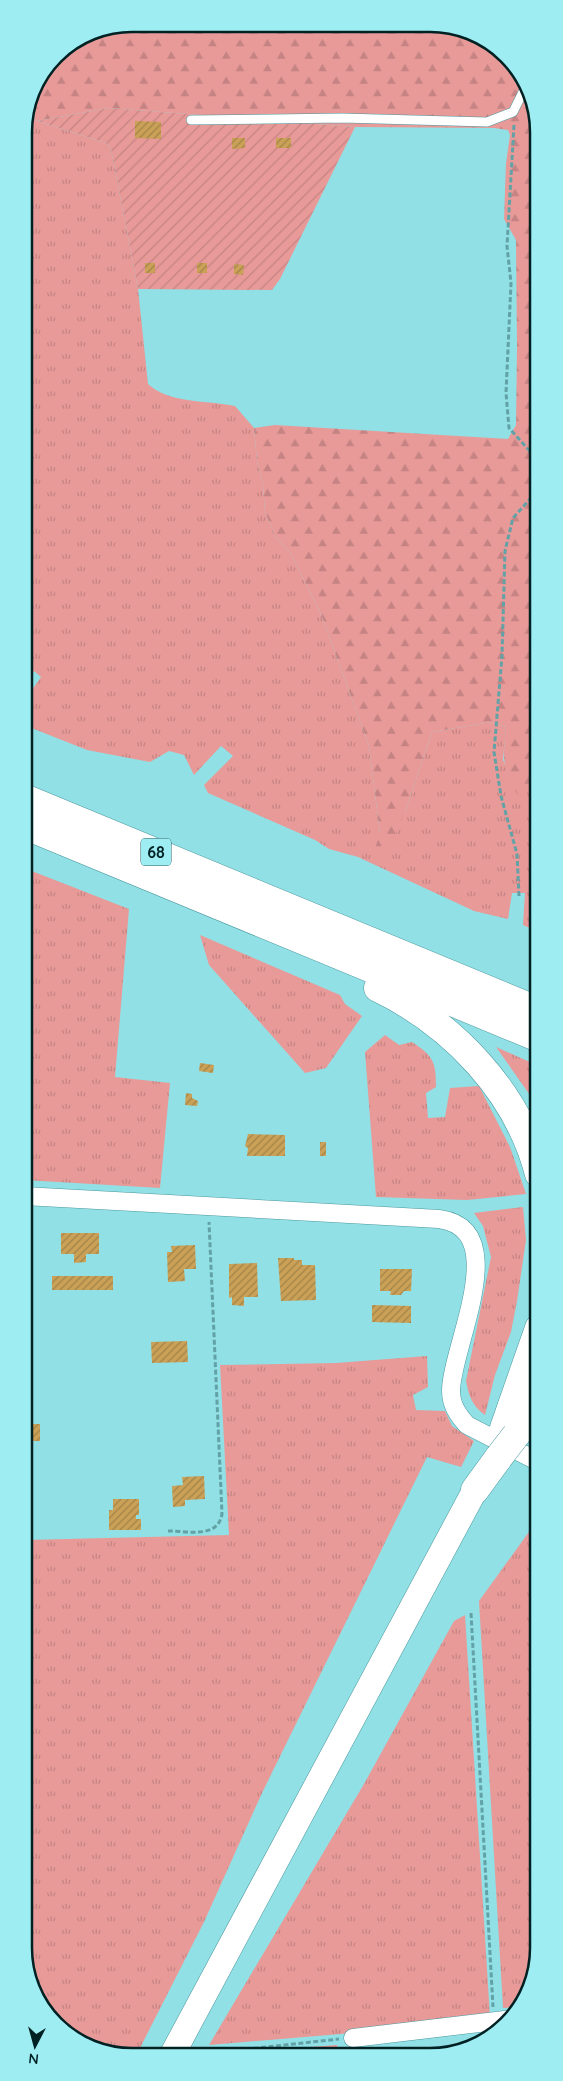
<svg xmlns="http://www.w3.org/2000/svg" width="563" height="2081" viewBox="0 0 563 2081" font-family="Quicksand,sans-serif">
  <style>
    .grass { fill: url(#grass-tufts) }
    .forest { fill: url(#forest-firs) }
    .garden { fill: url(#garden-furrows) }
    .building { fill: url(#building-hatch) }
    .lines { fill: none; stroke-linecap: round; stroke-linejoin: round }
    .lane-casing { stroke: #4a989e; stroke-width: 10 }
    .street-casing { stroke: #4a989e; stroke-width: 19 }
    .secondary-casing { stroke: #4a989e; stroke-width: 26 }
    .highway-casing { stroke: #4a989e; stroke-width: 29 }
    .path { stroke: #62a2a6; stroke-width: 3; stroke-dasharray: 5 2.5; stroke-linecap: butt }
    .lane { stroke: #fff; stroke-width: 9 }
    .street { stroke: #fff; stroke-width: 18 }
    .secondary { stroke: #fff; stroke-width: 25 }
    .highway { stroke: #fff; stroke-width: 28 }
    .highway-bridge-casing { stroke: #4a989e; stroke-width: 29; stroke-linecap: butt }
    .highway-bridge { stroke: #fff; stroke-width: 28 }
    .labels { text-anchor: middle; stroke-width: 4; stroke-linejoin: round; paint-order: stroke }
    .shield { fill: #9eedf2; stroke: #2f5e61; stroke-width: 1 }
    .shield-label { font-size: 16px; font-weight: bold; fill: #002123 }
    .rim { fill: none; stroke: #002123; stroke-width: 2.5 }
  </style>
  <defs>
    <pattern id="grass-tufts" width="24" height="20" patternUnits="userSpaceOnUse" patternTransform="scale(1.25)"><rect width="24" height="20" fill="#e89a98"/><path d="M3 7l-1-3M5 7V3M7 7l1-3M15 17l-1-3M17 17v-4M19 17l1-3" fill="none" stroke="#c58483"/></pattern>
    <pattern id="forest-firs" width="22" height="20" patternUnits="userSpaceOnUse" patternTransform="scale(1.25)"><rect width="22" height="20" fill="#e89a98"/><path d="M5 1l3.5 6h-7zM16 11l3.5 6h-7z" fill="#c58483"/></pattern>
    <pattern id="garden-furrows" width="10" height="10" patternUnits="userSpaceOnUse" patternTransform="scale(1.25)"><rect width="10" height="10" fill="#e89a98"/><path d="M-1 1l2-2M0 10L10 0M9 11l2-2" fill="none" stroke="#c58483"/></pattern>
    <pattern id="building-hatch" width="6" height="6" patternUnits="userSpaceOnUse" patternTransform="scale(1.25)"><rect width="6" height="6" fill="#caa157"/><path d="M-1 1l2-2M0 6l6-6M5 7l2-2" fill="none" stroke="#a28348"/></pattern>
  </defs>
  <rect width="100%" height="100%" fill="#91e0e5"/>
  <path class="grass" d="M27 112 37 121 106 143 111 149 138 289 148 384C170 404 206 400 235 406L254 428 257 461 263 485 265 512 275 536 291 554 321 614 369 746 380 833 405 812 432 732 491 722 506 727 503 760 518 794 539 787V932L523 925 525 893H512L508 919 474 911 358 857 329 849 315 840 208 793 204 785 233 756 221 746 194 775 184 755 169 751 150 762 87 750 24 725V695L27 697 41 677 34 671 24 687V641L29 636 24 632V125Z
    M24 868 129 909 115 1077 170 1083 160 1188 24 1180Z
    M200 935 340 995 345 1004 362 1016 326 1068 305 1073 209 965Z
    M385 1035 399 1045 412 1042C433 1056 436 1061 436 1087L426 1093 428 1118 445 1117 450 1088 479 1086 510 1147 526 1194 467 1200 376 1197 365 1052Z
    M496 1047 539 1066V1108Z
    M523 1207 526 1240 517 1301 511 1332 495 1375 485 1415C472 1406 469 1396 466 1381L491 1257 483 1226 474 1213Z
    M427 1356 428 1387 413 1395 416 1410 445 1411 452 1426 474 1441 461 1467 427 1457 262 1793 204 1922 140 2048 129 2055H111L51 2021 25 1963V1540L229 1535 220 1365 336 1363Z
    M539 1518V1956L518 2007 503 2008 479 1601Z
    M465 1615 490 2017 400 2029 209 2045 364 1784 454 1621Z
    M337 2045 338 2056 201 2055Z"/>
  <path class="forest" d="M132 24 452 26 512 60 538 118 539 787 518 795C501 768 503 757 506 727L491 722 432 732 405 812 388 851 375 849 380 833 369 746 321 614 291 554 275 536 265 512 263 485 257 461 254 428 275 425 508 439 516 425 517 348 516 240 504 219 506 163 510 135 508 130 494 128 355 127 109 108 37 121 27 112C35 77 56 49 90 33 102 27 119 26 132 24Z"/>
  <path class="garden" d="M109 108 355 127 280 279 272 290 138 289 111 149 106 143 37 121Z"/>
  <path class="building" d="M135 121 161 122V139L135 138Z
    M232 138H245V148L232 149Z
    M276 138H291V148H276Z
    M145 263H155V273H145Z
    M197 263H207V273H197Z
    M234 264 244 265 243 275 234 274Z
    M200 1063 214 1065 213 1073 199 1071Z
    M186 1093 192 1094V1098L198 1101 197 1106 185 1105Z
    M248 1134 285 1135V1156H247L248 1148 245 1146Z
    M320 1142H326V1156H320Z
    M61 1233H99V1254H86V1262L74 1263V1254H61Z
    M195 1245 196 1269H184L185 1281 168 1282 167 1252H172L171 1246Z
    M278 1258H294V1260H302V1265H315L316 1300 281 1301Z
    M257 1263 258 1297H244V1306L232 1305V1297L229 1298V1264Z
    M380 1269H412L411 1291H404L401 1295H390L391 1291H380Z
    M52 1276H113V1290H52Z
    M372 1305 411 1306V1323L372 1322Z
    M187 1341 188 1362 152 1363 151 1342Z
    M28 1424H40V1441H28Z
    M204 1476 205 1499 185 1500V1506L173 1507 172 1486 183 1485 182 1477Z
    M113 1499H139V1515H136V1519H141V1530H109V1510H113Z"/>
  <g class="lines">
    <defs>
      <path id="lane" d="M191 120 342 118 487 122 513 112 525 88"/>
      <path id="street" d="M24 1196 439 1219C514 1229 451 1347 451 1391 451 1405 458 1415 467 1425L539 1462
        M353 2038 513 2019"/>
      <path id="secondary" d="M172 2055 475 1490"/>
      <path id="highway" d="M24 798 539 1011
        M24 825 539 1038
        M378 988C453 1024 518 1092 539 1174
        M504 1428 539 1328
        M516 1435 539 1404
        M475 1490 499 1457"/>
    </defs>
    <use href="#lane" class="lane-casing"/>
    <use href="#street" class="street-casing"/>
    <use href="#secondary" class="secondary-casing"/>
    <use href="#highway" class="highway-casing"/>
    <path class="path" d="M514 125 507 246 511 283 506 393 509 428 538 460
      M519 896 517 854 501 796 494 752 502 656 505 551 513 518 538 490
      M168 1531C188 1531 218 1539 222 1514L209 1222
      M471 1613 493 2007
      M194 2055 339 2039"/>
    <use href="#lane" class="lane"/>
    <use href="#street" class="street"/>
    <use href="#secondary" class="secondary"/>
    <use href="#highway" class="highway"/>
    <defs>
      <path id="highway-bridge" d="M499 1457 516 1435"/>
    </defs>
    <use href="#highway-bridge" class="highway-bridge-casing"/>
    <use href="#highway-bridge" class="highway-bridge"/>
  </g>
  <g class="labels">
    <rect class="shield" x="141" y="838.5" width="30" height="27" rx="4"/>
    <g class="shield-label">
      <text x="156" y="858">68</text>
    </g>
  </g>
  <path d="M0 0H563V2081H0ZM132 32H430A100 100 0 0 1 530 132V1948A100 100 0 0 1 430 2048H132A100 100 0 0 1 32 1948V132A100 100 0 0 1 132 32Z" fill="#9eedf2" fill-rule="evenodd"/>
  <path class="rim" d="M132 32H430A100 100 0 0 1 530 132V1948A100 100 0 0 1 430 2048H132A100 100 0 0 1 32 1948V132A100 100 0 0 1 132 32Z"/>
  <g transform="translate(35 2046) rotate(186)" stroke="#9eedf2" stroke-width="4" paint-order="stroke">
  <path d="M0-4L9 19L0 12L-9 19Z" fill="#002123"/>
  <text y="-8" font-size="14" font-weight="bold" text-anchor="middle" fill="#002123">N</text>
  </g>
</svg>
